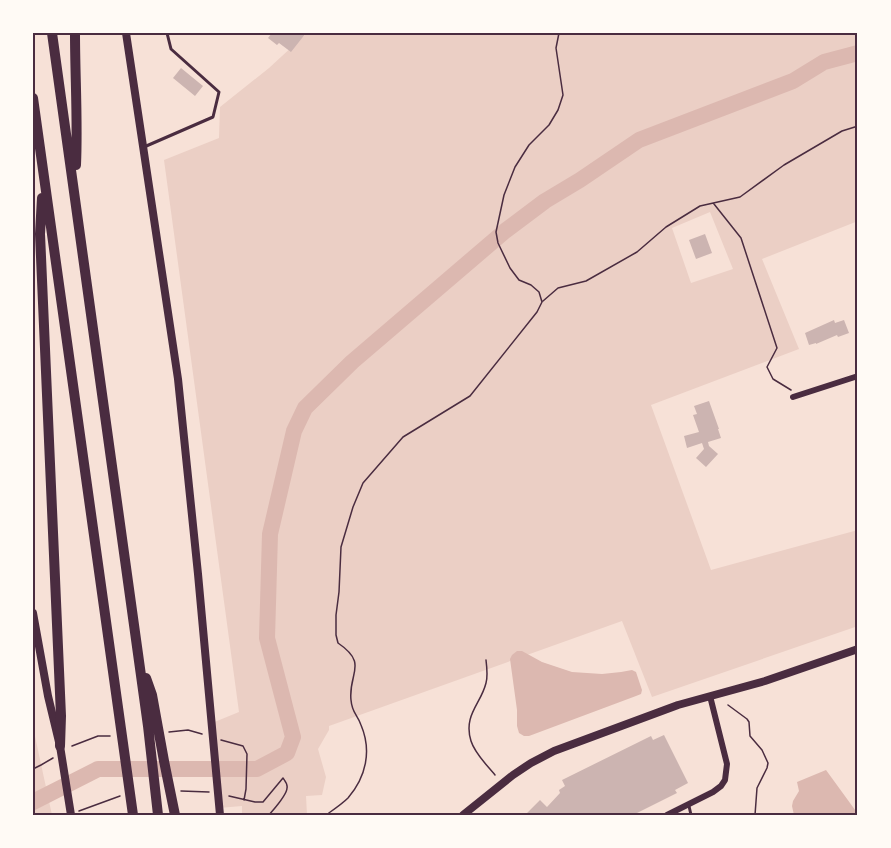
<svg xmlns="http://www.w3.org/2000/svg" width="891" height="848" viewBox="0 0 891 848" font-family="'Roboto Serif',serif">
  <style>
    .green { fill: #ebcfc5; fill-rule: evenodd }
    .water { fill: #dcb8b0 }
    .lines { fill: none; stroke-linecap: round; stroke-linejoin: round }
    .river { stroke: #dcb8b0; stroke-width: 16 }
    .building { fill: #ccb4b1 }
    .path { stroke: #4a2c40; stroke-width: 1.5 }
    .service { stroke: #4a2c40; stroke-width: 3 }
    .minor { stroke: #4a2c40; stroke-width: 6 }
    .tertiary { stroke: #4a2c40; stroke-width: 8 }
    .secondary { stroke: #4a2c40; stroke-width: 8 }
    .motorway { stroke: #4a2c40; stroke-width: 10 }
    .neatline { fill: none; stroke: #4a2c40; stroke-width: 2 }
  </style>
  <rect width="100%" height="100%" fill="#f7e1d7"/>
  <path class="green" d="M307 33H858V221L762 259 799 349 651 405 711 570 858 530V626L652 697 622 621 329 726V730L318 749 326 777 322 795 306 796 307 815H242V806L219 808 212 723 239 712 164 160 219 138 220 107 269 68ZM710 212 733 269 691 283 672 228Z
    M33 727 52 815H33Z"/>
  <path class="water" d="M517 651H522L542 662 572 672 602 674 621 672 632 670 636 672 642 690 641 694 636 696 529 736H524L519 733 517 726V710L510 659 512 655Z
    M826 770 858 814V815H794L792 806 793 801 799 791 797 782Z"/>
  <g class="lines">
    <path class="river" d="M33 802 98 769H257L287 753 293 737 267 638 270 534 294 431 305 408 352 362 505 231 545 201 580 180 639 140 793 81 824 62 858 53"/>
  </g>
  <path class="building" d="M272 33H306L291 52 279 43 277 45 268 38Z
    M181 68 203 86 195 96 173 78Z
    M705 234 712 253 696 259 689 240Z
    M834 320 835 323 844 320 849 333 838 337 837 335 816 344V343L809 345 805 333Z
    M709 401 719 429H718L721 438 708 442 709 446 718 454 706 467 696 458 704 449 702 443 687 448 684 436 699 432 693 415 697 414 694 406Z
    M664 735 688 783 675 790 677 793 633 815H525L540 800 547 807 560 793 559 790 565 786 562 780 651 736 653 740Z"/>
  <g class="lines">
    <path class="path" d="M714 204 741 238 777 348 767 367 773 379 791 390
      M543 301 558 288 586 281 637 252 666 227 700 206 740 197 784 165 842 131 858 126
      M486 660C487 668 488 676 486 683 481 704 463 715 471 741 475 754 487 765 495 775
      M728 705 747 719 749 722 750 736 762 750 768 763 767 768 757 788 755 815
      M169 732 188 730 202 734
      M221 740 243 746 247 754 246 789 244 800
      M72 746 98 736H110
      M33 769 41 765 53 758
      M181 791 209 792
      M229 796 255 802H263L283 778C285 781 288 784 287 788 287 795 274 809 269 815
      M79 811 120 796
      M326 815C333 810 342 804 348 798 366 777 372 751 361 725 357 714 352 713 351 700 348 673 369 664 338 643L336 635V615L339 592 341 547 353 507 363 483 403 437 470 396 537 312 542 302 539 292 531 285 519 280 510 268 498 243 496 232 504 195 515 167 529 145 549 125 558 110 563 95 556 48 559 33"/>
    <path class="service" d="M144 147 213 117 219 92 171 49 167 33
      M689 806 691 815"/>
    <path class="minor" d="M793 397 858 376
      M667 815 713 792 721 786 725 780 727 764 710 696"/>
    <path class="tertiary" d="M463 815 513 775 531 763 554 751 678 705 765 681 858 649"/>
    <path class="secondary" d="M126 33 178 379 198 574 220 815
      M33 613 48 696 60 746 71 815"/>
    <path class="motorway" d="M52 33 148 726 158 815
      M75 33C75 77 78 121 76 165
      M33 98 133 815
      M42 198 40 234 61 716 60 746
      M146 678 152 695 164 761 175 815"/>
  </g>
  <rect width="891" height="848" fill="none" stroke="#fffaf5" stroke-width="69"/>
  <rect x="34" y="34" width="822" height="780" class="neatline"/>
</svg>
